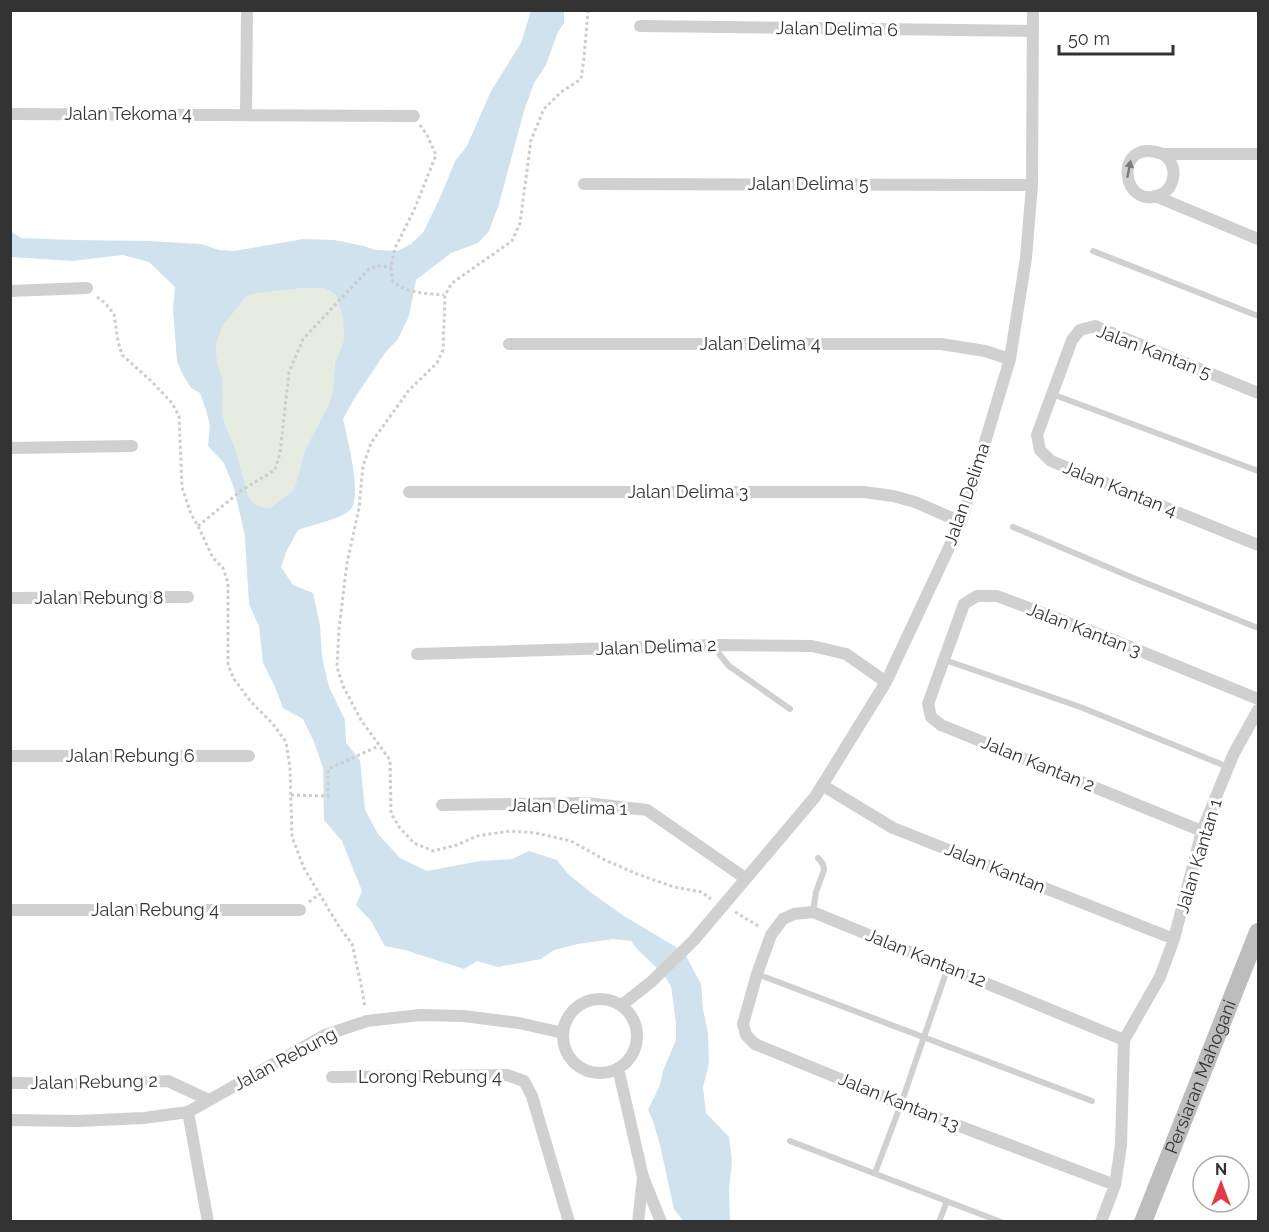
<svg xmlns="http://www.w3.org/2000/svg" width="1269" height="1232" viewBox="0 0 1269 1232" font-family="Raleway,sans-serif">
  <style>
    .green { fill: #e6ecdf }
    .water { fill: #cfe2ee; fill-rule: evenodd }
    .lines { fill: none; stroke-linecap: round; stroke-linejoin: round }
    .path { stroke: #cdcdcd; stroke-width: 3; stroke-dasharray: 3 3; stroke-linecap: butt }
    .service { stroke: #d0d0d0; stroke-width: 6 }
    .minor { stroke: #d0d0d0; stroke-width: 12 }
    .secondary { stroke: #bdbdbd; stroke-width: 18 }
    .oneway { fill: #7a7a7a }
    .labels { text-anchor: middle; stroke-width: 6; stroke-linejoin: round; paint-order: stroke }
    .street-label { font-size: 18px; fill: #333; stroke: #fff }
  </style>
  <rect width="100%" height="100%" fill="#fff"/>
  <path class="green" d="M303 288H324L336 295 343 319 344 340 335 363 333 388 329 404 305 450 294 490 270 508C259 507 253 505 248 495L235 448 228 431 225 425 222 411 223 394 222 377 217 361 216 344 223 324 245 298 252 294Z"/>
  <path class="water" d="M531 11H564V23L557 34 546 65 534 83 524 111 499 204 489 231 478 243 451 253 416 280 409 316 398 339 385 353 354 399 343 419C347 437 363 497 350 510 343 518 309 526 298 530L287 550 281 567 293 585 313 593 320 625 322 657 329 687 345 720 346 743 360 760 365 810 378 834 400 858 427 871 480 861 512 859 529 851 557 860 568 874 593 894 624 916 681 950 687 958 701 984 703 1009 708 1033 709 1063 703 1087 706 1113 729 1137 732 1162 729 1188 730 1221H683L674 1209 660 1145 653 1121 648 1110 660 1085 663 1071 676 1040V1023L671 986 663 974 638 950 631 941 613 939 578 944 554 950 541 959 498 967 477 961 464 969 405 950 385 946 371 921 356 905 362 891 342 841 324 820 323 768 314 742 303 719 283 708 275 687 263 663 259 626 249 604 245 536 234 488 224 463 208 446 210 426 206 410 200 393 191 388 182 373 177 361 173 309 175 287 149 262 123 255 72 261 11 257 10 231 21 238 74 240 149 241 201 244 219 250 234 251 304 239 334 240 364 246 375 250 397 251 411 244 424 231 443 191 455 161 467 146 491 91 521 43ZM303 288H324L336 295 343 319 344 340 335 363 333 388 329 404 305 450 294 490 270 508C259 507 253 505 248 495L235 448 228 431 225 425 222 411 223 394 222 377 217 361 216 344 223 325 245 298 252 294Z"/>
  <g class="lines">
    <path class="path" d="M588 10 584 58 581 79 561 92 544 109 531 140 520 223 512 241 452 283 445 295 443 350 437 363 409 390 371 443 363 466 359 508 347 563 339 629 337 667 343 686 361 720 390 760 391 813 399 827 414 843 433 851 457 845 477 836 510 831 536 833 571 841 605 860 637 874 674 887 701 892 711 899
      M420 125 427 135 436 155 415 208 395 248 391 267 392 280C404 294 427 293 444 295
      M97 297 105 303 114 314 118 341 122 355 151 381 172 403 179 416 182 487 191 514 198 526 213 558 223 568 228 583V665L234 679 251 702 273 724 286 742 290 768 292 837 304 868 338 925 352 944 361 984 365 1007
      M198 526 242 490 275 470 280 453 289 372 303 339 369 269 377 266 391 267
      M291 795 328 796V769L379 746
      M309 902 319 894
      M735 912 760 927"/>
    <path class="service" d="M1093 251 1258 316
      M1052 394 1258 471
      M1013 527 1131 577 1258 628
      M715 646 720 655 729 666 790 709
      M945 660 1083 708 1228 767
      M813 912 816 892 824 870 823 864 818 858
      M757 974 1092 1101
      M790 1141 1001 1222
      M875 1173 901 1104 948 967
      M939 1222 947 1201"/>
    <path class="minor" d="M640 26 1033 31
      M10 114 414 116
      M246 115 247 10
      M1163 154C1166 156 1168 158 1170 161 1177 172 1173 188 1162 194 1121 214 1111 135 1163 154H1258
      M584 184 1032 185
      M1155 196 1258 239
      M10 291 87 288
      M509 344H941L985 351 1010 359
      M1258 393 1095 326 1080 330 1072 340 1037 435 1040 450 1051 461 1258 545
      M10 448 132 446
      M409 492H864L893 496 915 502 961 522
      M10 598 188 597
      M417 654 715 645 812 646 846 654 886 682
      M10 756H249
      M822 785 893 828 1174 939
      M442 805 586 803 647 810 745 878
      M1202 831 941 725 931 717 928 704 964 604 977 596H997L1106 637 1258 699
      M10 910H300
      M563 1036a37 37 0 1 1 74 0a37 37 0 1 1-74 0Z
      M622 1005 651 982 694 940 815 797 886 682 961 522 1010 359 1026 258 1032 185 1033 10
      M618 1068 643 1177 661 1222
      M332 1077 507 1075 524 1081 532 1096 569 1222
      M10 1083 96 1084 168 1081 209 1100
      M188 1112 208 1222
      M10 1120 78 1121 144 1118 188 1112 325 1035 367 1021 420 1015 463 1016 519 1023 563 1033
      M1115 1185 901 1104 755 1044 746 1035 743 1024 757 974 771 935 783 919 794 914 813 912 1124 1040
      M638 1222 643 1178
      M1101 1222 1115 1185 1121 1145 1124 1040 1160 977 1174 939 1202 831 1234 753 1258 710"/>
    <path class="secondary" id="s1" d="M1143 1222 1258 932"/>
  </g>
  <defs><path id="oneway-solid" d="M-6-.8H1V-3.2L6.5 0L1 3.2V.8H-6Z" transform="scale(1.5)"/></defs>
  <use class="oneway" href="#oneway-solid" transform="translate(1129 169) rotate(-79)"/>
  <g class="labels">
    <g class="street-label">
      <text transform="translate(837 29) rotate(1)" y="6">Jalan Delima 6</text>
      <text x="128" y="120">Jalan Tekoma 4</text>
      <text x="808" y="190">Jalan Delima 5</text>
      <text x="760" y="350">Jalan Delima 4</text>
      <text transform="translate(1154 352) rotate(21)" y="6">Jalan Kantan 5</text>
      <text transform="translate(1120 489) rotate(22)" y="6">Jalan Kantan 4</text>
      <text x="688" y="498">Jalan Delima 3</text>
      <text transform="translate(967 494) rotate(-71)" y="6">Jalan Delima</text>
      <text x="99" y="604">Jalan Rebung 8</text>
      <text transform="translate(1084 630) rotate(21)" y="6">Jalan Kantan 3</text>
      <text transform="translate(656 647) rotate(-2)" y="6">Jalan Delima 2</text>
      <text x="130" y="762">Jalan Rebung 6</text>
      <text transform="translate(1038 764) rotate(22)" y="6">Jalan Kantan 2</text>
      <text transform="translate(568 807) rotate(2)" y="6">Jalan Delima 1</text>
      <text transform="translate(1199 856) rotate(-73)" y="6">Jalan Kantan 1</text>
      <text transform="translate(995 868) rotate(22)" y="6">Jalan Kantan</text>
      <text x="155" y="916">Jalan Rebung 4</text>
      <text transform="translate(926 958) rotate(22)" y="6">Jalan Kantan 12</text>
      <text transform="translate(285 1059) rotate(-28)" y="6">Jalan Rebung</text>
      <text x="430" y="1083">Lorong Rebung 4</text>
      <text dy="6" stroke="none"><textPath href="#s1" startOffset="156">Persiaran Mahogani</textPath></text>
      <text transform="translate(94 1082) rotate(-1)" y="6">Jalan Rebung 2</text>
      <text transform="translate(899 1102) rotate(22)" y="6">Jalan Kantan 13</text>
    </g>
  </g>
  <rect width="1269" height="1232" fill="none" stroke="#333333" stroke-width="24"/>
  <g transform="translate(1221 1184)"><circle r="28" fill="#ffffff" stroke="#adadad" stroke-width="1.5"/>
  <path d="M0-4.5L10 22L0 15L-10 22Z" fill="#e63946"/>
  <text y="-9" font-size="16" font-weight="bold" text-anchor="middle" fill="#333333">N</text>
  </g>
  <path d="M1059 45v9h114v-9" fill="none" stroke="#333333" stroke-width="3"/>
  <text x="1068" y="45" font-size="18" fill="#333333" stroke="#ffffff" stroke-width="4.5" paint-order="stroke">50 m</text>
</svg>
